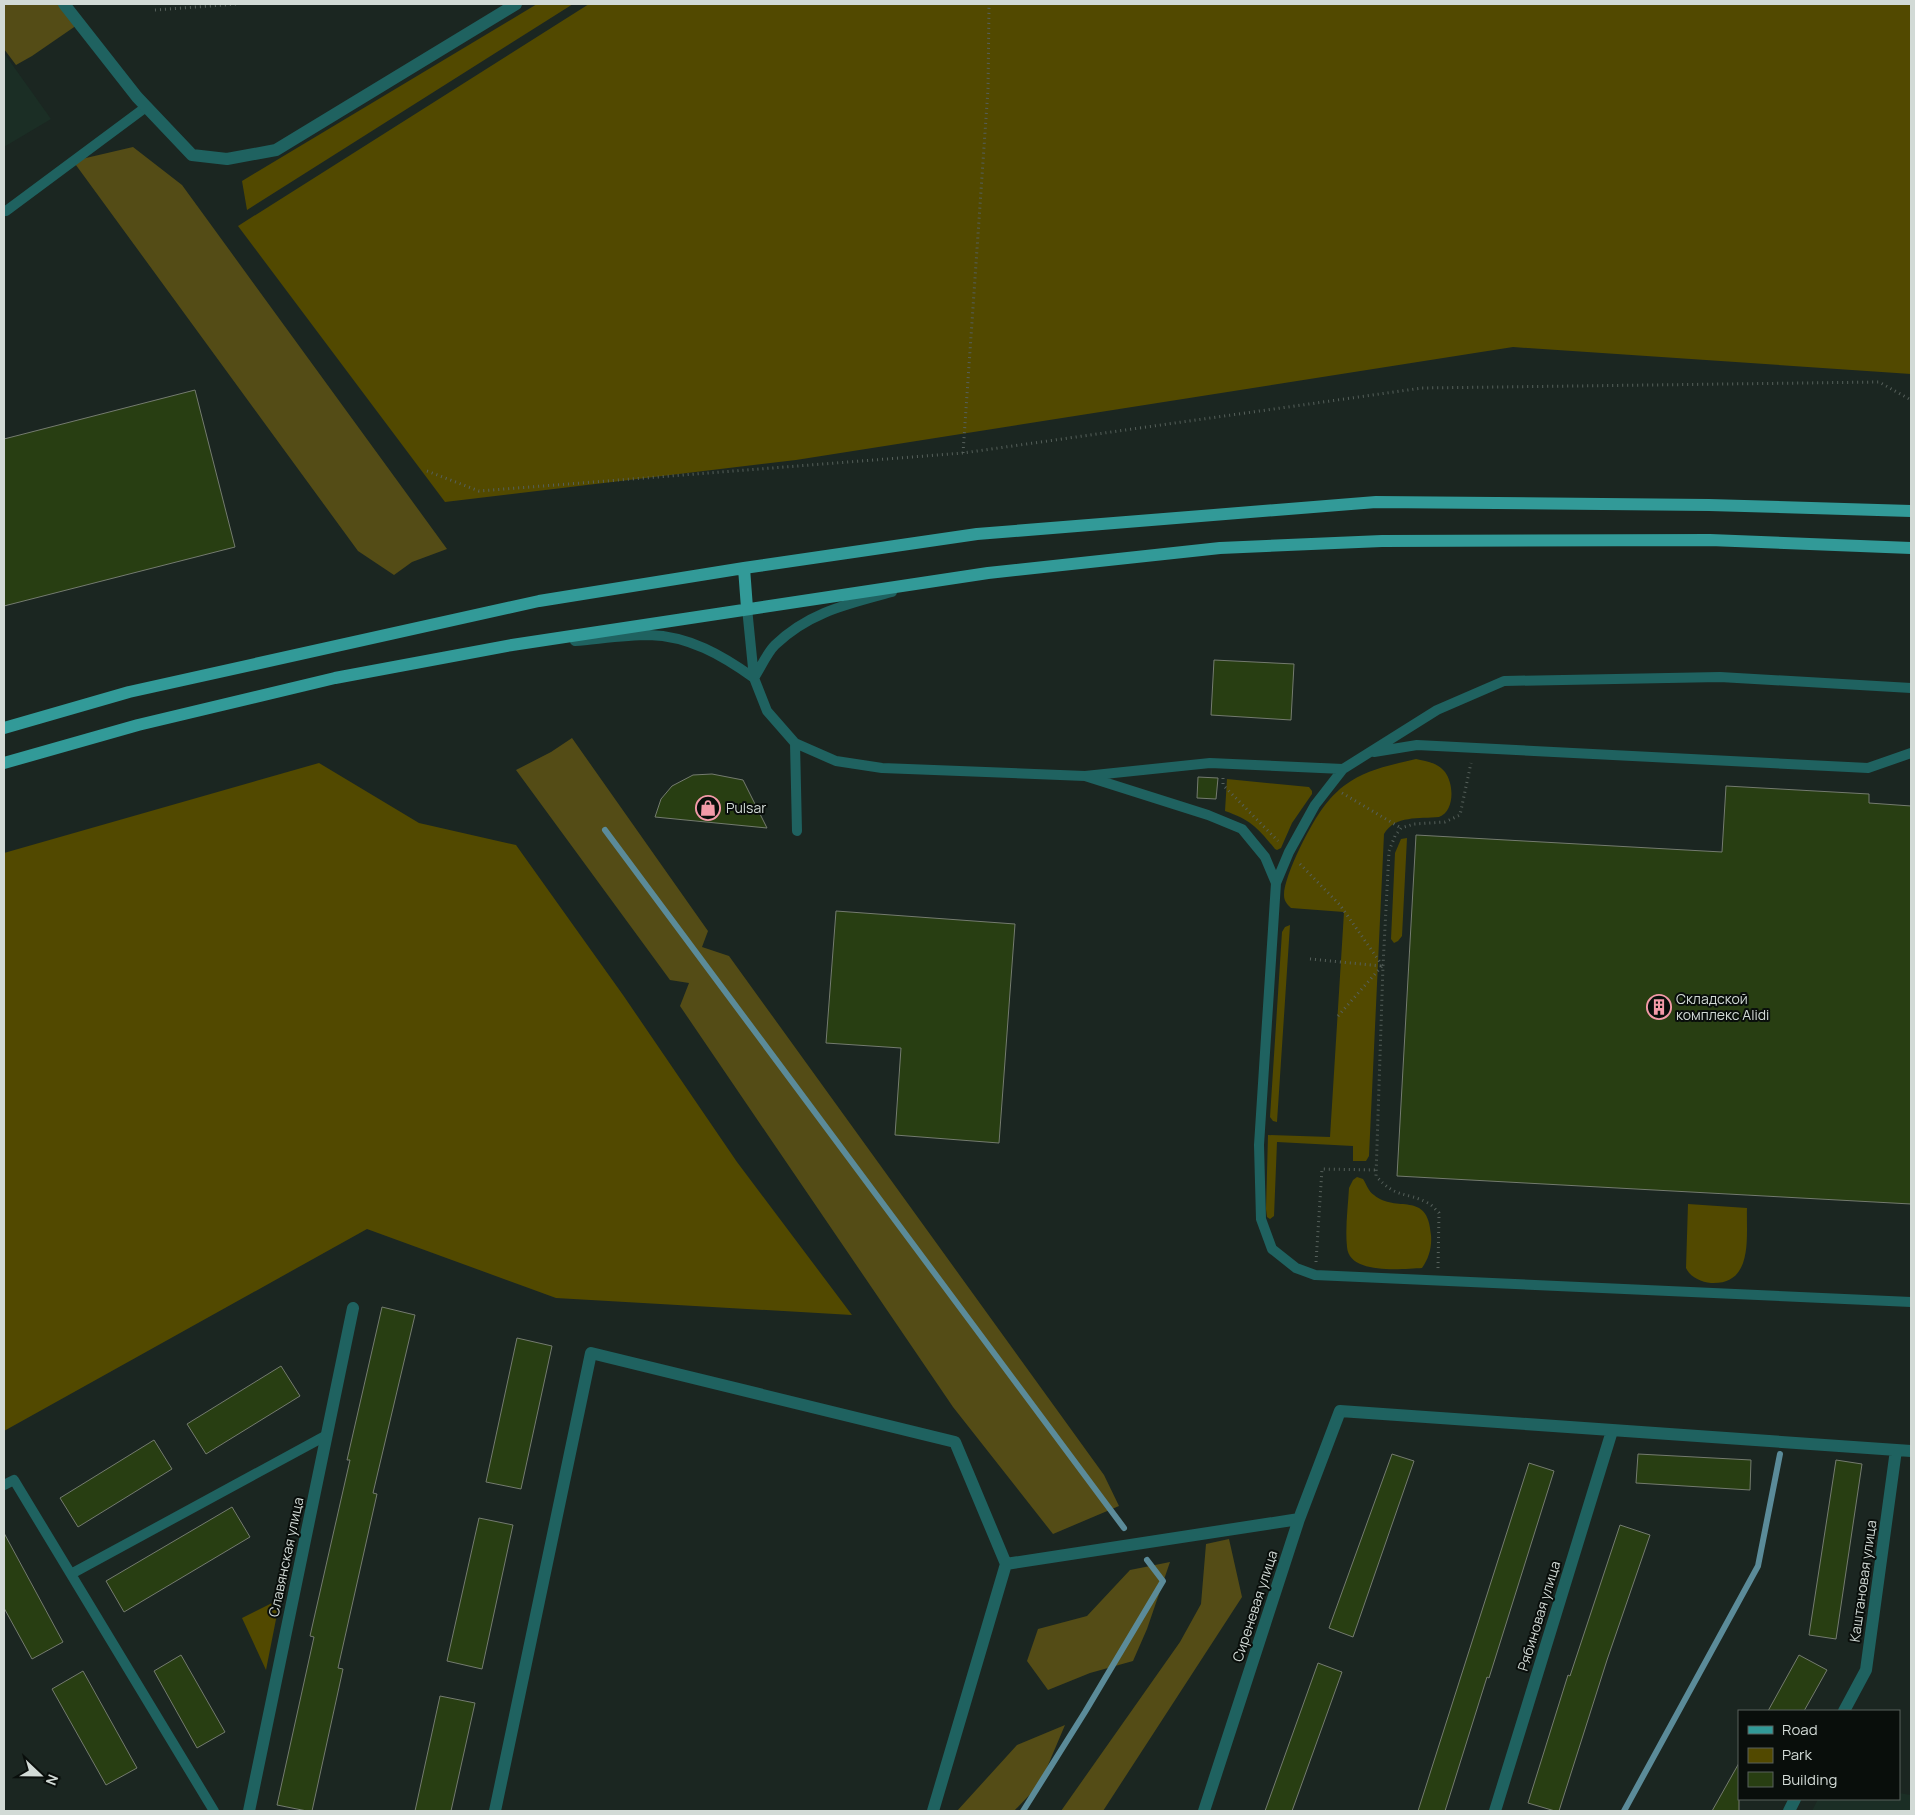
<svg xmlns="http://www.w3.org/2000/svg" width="1915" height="1815" viewBox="0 0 1915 1815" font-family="Manrope,sans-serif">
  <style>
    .built { fill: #1b2e25 }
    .green { fill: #524900 }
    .forest { fill: #544c16 }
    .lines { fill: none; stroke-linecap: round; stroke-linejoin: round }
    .stream { stroke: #5b8b99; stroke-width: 6 }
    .building { fill: #283e12; stroke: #747b6f }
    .path { stroke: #56605b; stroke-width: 3; stroke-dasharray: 1 4; stroke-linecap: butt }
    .lane { stroke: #1f6260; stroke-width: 10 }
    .street { stroke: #1f6260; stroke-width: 12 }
    .primary { stroke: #329a98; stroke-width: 12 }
    .labels { text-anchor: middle; stroke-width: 4; stroke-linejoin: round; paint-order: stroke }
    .poi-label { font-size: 14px; fill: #d2dad6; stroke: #090e0b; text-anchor: start }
    .street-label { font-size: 14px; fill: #d2dad6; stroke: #090e0b }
  </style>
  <rect width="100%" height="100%" fill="#1b2621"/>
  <path class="built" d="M4 53 51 119 4 147Z
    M1899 1793 1911 1795V1811H1812L1818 1799H1899Z"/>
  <path class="green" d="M537 4H573L247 210 242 181Z
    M589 4H1911V374L1513 347 796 460 445 502 238 226Z
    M1416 759C1426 761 1438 763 1445 772 1454 784 1455 811 1439 817 1419 819 1395 815 1384 834L1369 1156 1366 1161H1353V1146L1277 1142 1274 1216 1270 1219 1267 1217 1266 1209 1268 1135 1330 1137 1344 912 1291 908C1287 904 1284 901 1284 895 1284 875 1312 821 1325 805 1332 796 1341 787 1351 781 1370 769 1394 764 1416 759Z
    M319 763 419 823 516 845 623 995 737 1162 852 1315 556 1298 367 1229 4 1431V853Z
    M1227 779 1309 787 1312 791V794L1292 823 1281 848 1277 850 1275 849C1258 828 1251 820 1225 811Z
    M1407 838 1402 936 1398 941 1394 943 1391 939 1395 853 1401 839Z
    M1290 925 1277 1122 1273 1121 1270 1117 1282 932 1285 927Z
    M1357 1177 1363 1179C1367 1185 1368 1191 1374 1195 1396 1214 1428 1189 1431 1235 1432 1247 1429 1258 1422 1268 1402 1269 1349 1275 1347 1247 1345 1228 1348 1207 1349 1188L1353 1180Z
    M1688 1204 1747 1208C1746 1237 1754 1285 1711 1283 1701 1282 1690 1277 1686 1268Z
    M280 1599 266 1670 242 1618Z"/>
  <path class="forest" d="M4 4H64L80 23 32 56 16 65 4 49Z
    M133 147 182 185 447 549 412 562 394 575 358 551 73 161Z
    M572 738 708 931 702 947 729 956 1104 1475 1119 1506 1053 1534 953 1407 680 1006 689 983 670 980 516 770 551 752Z
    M1229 1539 1242 1597 1103 1811H1061L1180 1642 1201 1604 1206 1544Z
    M1170 1562 1147 1629 1133 1661 1090 1673 1048 1690 1027 1661 1038 1629 1087 1616 1130 1570Z
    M1065 1725 1040 1784 1014 1811H957L1017 1745Z"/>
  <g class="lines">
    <path class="stream" d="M605 830 1124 1528
      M1023 1811 1085 1712 1163 1581 1147 1560
      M1624 1811 1758 1566 1780 1454"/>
  </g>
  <path class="building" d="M195 390 235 547 4 606V439Z
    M1214 660 1294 664 1291 720 1211 715Z
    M712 774 743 780 767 828 655 817 661 799 672 786 693 775Z
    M1198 777 1218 778 1216 799 1197 798Z
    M1726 786 1869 794V803L1911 806V1204L1397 1176 1416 835 1722 852Z
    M836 911 1015 924 999 1143 895 1135 901 1048 826 1043Z
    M382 1307 415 1315 373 1493 377 1494 338 1668 343 1669 312 1811H307L277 1805 314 1637 310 1636 350 1460H347Z
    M517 1338 552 1346 521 1489 486 1482Z
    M281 1366 300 1396 206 1454 187 1424Z
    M154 1440 172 1469 78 1527 60 1498Z
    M1392 1454 1414 1461 1353 1637 1329 1628Z
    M1638 1454 1751 1460 1750 1490 1636 1483Z
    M1836 1460 1862 1464 1836 1639 1809 1635Z
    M1529 1463 1554 1471 1489 1678 1487 1677 1445 1811H1418Z
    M232 1507 250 1537 124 1612 106 1581Z
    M479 1518 513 1525 482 1669 447 1661Z
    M1620 1525 1650 1535 1607 1660 1559 1811H1555L1528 1803 1568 1675 1570 1676Z
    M4 1533 63 1642 32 1659 4 1608Z
    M181 1655 225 1732 197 1748 154 1671Z
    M1799 1655 1827 1670 1804 1711H1768Z
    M1318 1663 1342 1672 1292 1811H1265Z
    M83 1671 137 1768 106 1785 52 1689Z
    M440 1696 475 1703 451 1811H415Z
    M1739 1763V1811H1712Z"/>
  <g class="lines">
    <path class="path" d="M155 10 237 4
      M963 453 988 89 989 4
      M427 471 479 491 963 453 1422 388 1879 382 1911 400
      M1223 778V785L1278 841
      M1342 793 1401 828
      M1300 864 1340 905 1382 965
      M1310 959 1382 966
      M1338 1016 1382 966
      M1316 1262 1322 1169 1376 1170
      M1438 1268 1439 1213C1436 1210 1432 1205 1428 1203 1405 1191 1396 1199 1376 1176L1383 966 1389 851 1395 836 1401 828 1414 824 1445 822 1460 815 1471 763"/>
    <path class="lane" d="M6 211 146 107
      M747 608 754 678 767 711 795 743 836 761 882 768 1085 776
      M575 641C599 639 625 635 649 635 689 636 722 655 754 678 761 667 767 653 775 645 809 612 848 604 892 592
      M795 743 797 831
      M1374 752 1417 745 1868 768 1911 753
      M1343 769 1210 763 1085 776 1208 815 1242 829 1265 857 1276 883 1259 1145 1261 1219 1272 1249 1296 1268 1315 1275 1911 1302
      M1276 883 1289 852 1315 805 1343 769 1437 710 1504 681 1720 677 1911 688
      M4 1485 14 1480 214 1811
      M71 1574 327 1435"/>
    <path class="street" d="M64 4 137 97 192 155 227 159 276 150 516 4
      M1006 1564 1299 1519
      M1844 1711 1866 1670 1896 1450
      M249 1811 353 1308
      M495 1811 591 1353 955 1442 1006 1564 933 1811
      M1204 1811 1299 1519 1340 1411 1911 1451
      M1495 1811 1612 1431
      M1789 1811 1795 1799"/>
    <path class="primary" d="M744 568 747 608
      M4 728 129 692 539 601 744 568 977 534 1376 502 1709 505 1911 511
      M4 763 138 725 335 678 512 645 988 573 1220 548 1382 541 1710 540 1911 548"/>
  </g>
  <defs>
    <symbol id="shop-ring" viewBox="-11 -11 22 22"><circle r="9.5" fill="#090e0b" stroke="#f39aa8" stroke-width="1.5"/><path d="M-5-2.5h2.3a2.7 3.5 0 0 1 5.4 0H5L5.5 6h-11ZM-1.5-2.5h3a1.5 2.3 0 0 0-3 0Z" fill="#f39aa8"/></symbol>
    <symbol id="building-ring" viewBox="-11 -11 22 22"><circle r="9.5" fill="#090e0b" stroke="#f39aa8" stroke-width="1.5"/><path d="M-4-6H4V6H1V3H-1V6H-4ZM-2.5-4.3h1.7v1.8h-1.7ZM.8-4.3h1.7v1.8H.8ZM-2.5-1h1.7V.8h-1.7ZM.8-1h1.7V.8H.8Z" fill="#f39aa8"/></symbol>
  </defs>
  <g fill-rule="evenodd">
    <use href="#shop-ring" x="694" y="794" width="28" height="28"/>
    <use href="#building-ring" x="1645" y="993" width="28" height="28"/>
  </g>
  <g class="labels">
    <g class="poi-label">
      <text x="726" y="813">Pulsar</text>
      <text x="1676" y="1004">Складской<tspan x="1676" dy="16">комплекс Alidi</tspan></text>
    </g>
    <g class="street-label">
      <text transform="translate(286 1557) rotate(-78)" y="5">Славянская улица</text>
      <text transform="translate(1863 1581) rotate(-82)" y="5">Каштановая улица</text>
      <text transform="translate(1255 1606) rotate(-72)" y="5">Сиреневая улица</text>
      <text transform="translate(1539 1616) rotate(-73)" y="5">Рябиновая улица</text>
    </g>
  </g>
  <rect width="1915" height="1815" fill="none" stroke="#d2dad6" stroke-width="10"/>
  <rect x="1738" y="1710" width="162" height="90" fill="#090e0b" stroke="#59605c"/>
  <rect x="1748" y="1726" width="25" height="8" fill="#329a98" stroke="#59605c"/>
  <text x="1782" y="1735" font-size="15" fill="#d2dad6">Road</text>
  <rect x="1748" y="1748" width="25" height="15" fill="#524900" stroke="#59605c"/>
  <text x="1782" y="1760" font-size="15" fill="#d2dad6">Park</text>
  <rect x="1748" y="1772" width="25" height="15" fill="#283e12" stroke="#59605c"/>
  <text x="1782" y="1785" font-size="15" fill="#d2dad6">Building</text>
  <g transform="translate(40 1775) rotate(112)" stroke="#090e0b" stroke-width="4" paint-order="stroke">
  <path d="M0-4L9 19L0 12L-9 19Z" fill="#d2dad6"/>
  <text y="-8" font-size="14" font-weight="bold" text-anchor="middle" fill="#d2dad6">N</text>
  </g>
</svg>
